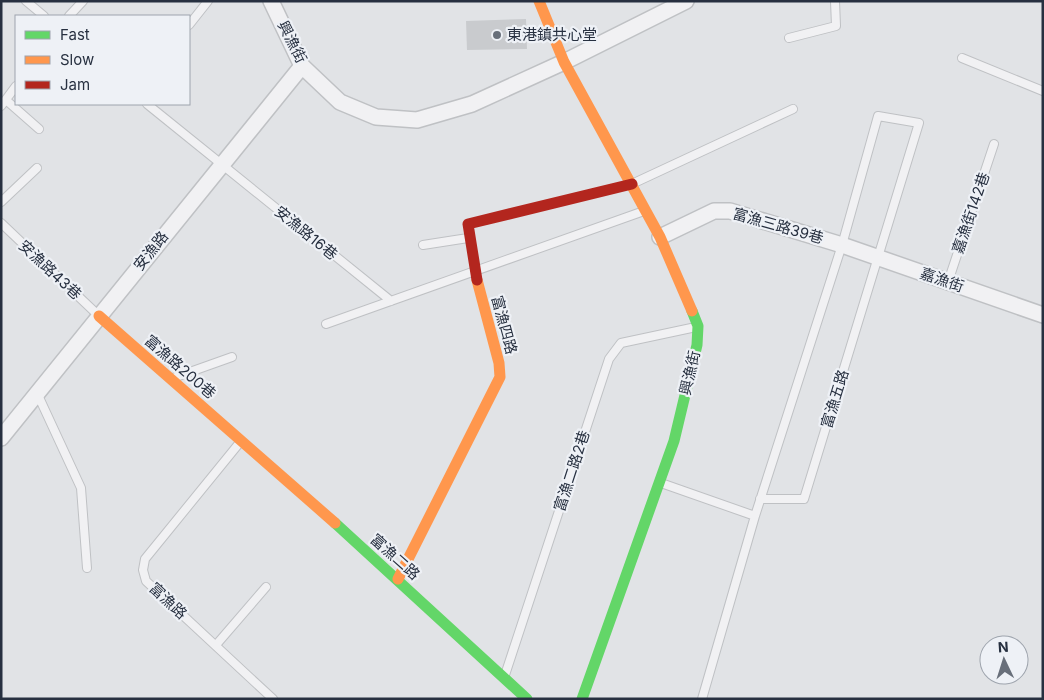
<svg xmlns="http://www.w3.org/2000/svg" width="1044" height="700" viewBox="0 0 1044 700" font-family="Inter,'Noto Sans TC',sans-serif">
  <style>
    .building { fill: #c9cbce }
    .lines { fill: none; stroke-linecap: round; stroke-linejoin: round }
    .lane-casing { stroke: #bfc1c4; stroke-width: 10 }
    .street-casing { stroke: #bfc1c4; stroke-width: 18 }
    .lane { stroke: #f1f1f3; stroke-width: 8 }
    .street { stroke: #f1f1f3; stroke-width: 15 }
    .fast { stroke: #63d668; stroke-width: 11 }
    .slow { stroke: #ff974d; stroke-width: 11 }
    .jam { stroke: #b3261e; stroke-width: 11 }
    .poi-dot { fill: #686f7a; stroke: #eef1f6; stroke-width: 2 }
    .labels { text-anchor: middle; stroke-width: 4.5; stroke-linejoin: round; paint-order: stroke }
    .poi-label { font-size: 15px; fill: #273040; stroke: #eef1f6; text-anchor: start }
    .street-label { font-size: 15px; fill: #273040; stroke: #eef1f6 }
  </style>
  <rect width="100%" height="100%" fill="#e1e3e6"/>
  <path class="building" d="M526 19 527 49 467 50 466 21Z"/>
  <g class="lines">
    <defs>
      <path id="lane" d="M26 1 44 16
        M69 16 83 1
        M189 25 208 1
        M789 38 836 26 835 1
        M962 58 1043 91
        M6 100 39 129
        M147 104 391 301
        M1 106 16 86
        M634 183 793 109
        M1 202 37 168
        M1 223 98 315
        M423 245 468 238
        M948 282 994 144
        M326 324 644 211
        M173 378 232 357
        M37 393 81 488 87 568
        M241 441 145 559 143 570 146 581 273 699
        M661 483 755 516
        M216 645 266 587
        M505 675 609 359 621 343 696 327
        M702 699 755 516 842 245 878 116 919 123 804 499H760"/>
      <path id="street" d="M271 1 302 66 340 102 376 117 417 120 472 104 564 62 686 1
        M660 237 714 211H730L842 245 1043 315
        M1 438 302 66"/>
    </defs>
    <use href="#lane" class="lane-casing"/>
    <use href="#street" class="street-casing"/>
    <use href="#lane" class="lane"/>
    <use href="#street" class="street"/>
    <path class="fast" d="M335 523 527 699
      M582 699 674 441 697 345 698 326 692 311"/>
    <path class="slow" d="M539 1 564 62 660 237 692 311
      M99 316 335 523
      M398 579 500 377 499 363 477 280"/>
    <path class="jam" d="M477 280 468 224 632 184"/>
  </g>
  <circle class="poi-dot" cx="497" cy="35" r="5"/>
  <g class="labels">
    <g class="poi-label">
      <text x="507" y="40">東港鎮共心堂</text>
    </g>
    <g class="street-label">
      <text transform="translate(292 42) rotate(63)" y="5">興漁街</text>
      <text transform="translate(971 213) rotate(-71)" y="5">嘉漁街142巷</text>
      <text transform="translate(778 226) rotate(16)" y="5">富漁三路39巷</text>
      <text transform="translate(306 233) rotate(39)" y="5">安漁路16巷</text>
      <text transform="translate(151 251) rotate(-51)" y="5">安漁路</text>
      <text transform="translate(50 270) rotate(43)" y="5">安漁路43巷</text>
      <text transform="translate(942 280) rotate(19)" y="5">嘉漁街</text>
      <text transform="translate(504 325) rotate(75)" y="5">富漁四路</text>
      <text transform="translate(180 367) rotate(41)" y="5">富漁路200巷</text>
      <text transform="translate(690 373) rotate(-77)" y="5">興漁街</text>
      <text transform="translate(835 399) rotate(-73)" y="5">富漁五路</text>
      <text transform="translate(572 471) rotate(-72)" y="5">富漁二路2巷</text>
      <text transform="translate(395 557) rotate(42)" y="5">富漁二路</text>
      <text transform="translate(168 601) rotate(43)" y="5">富漁路</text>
    </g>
  </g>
  <rect width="1044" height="700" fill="none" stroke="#273040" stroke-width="5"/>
  <rect x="15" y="15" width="175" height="90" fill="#eef1f6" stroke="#9ea4ad"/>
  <rect x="25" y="31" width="25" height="8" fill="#63d668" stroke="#9ea4ad"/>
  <text x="60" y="40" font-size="15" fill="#273040">Fast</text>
  <rect x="25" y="56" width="25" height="8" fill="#ff974d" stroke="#9ea4ad"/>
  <text x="60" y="65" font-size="15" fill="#273040">Slow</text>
  <rect x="25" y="81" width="25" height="8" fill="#b3261e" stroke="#9ea4ad"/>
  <text x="60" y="90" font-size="15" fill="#273040">Jam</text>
  <g transform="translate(1004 660) rotate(356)"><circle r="24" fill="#eef1f6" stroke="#9ea4ad"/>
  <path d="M0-4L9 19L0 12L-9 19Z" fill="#686f7a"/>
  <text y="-8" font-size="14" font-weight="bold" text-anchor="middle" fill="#273040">N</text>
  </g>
</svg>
